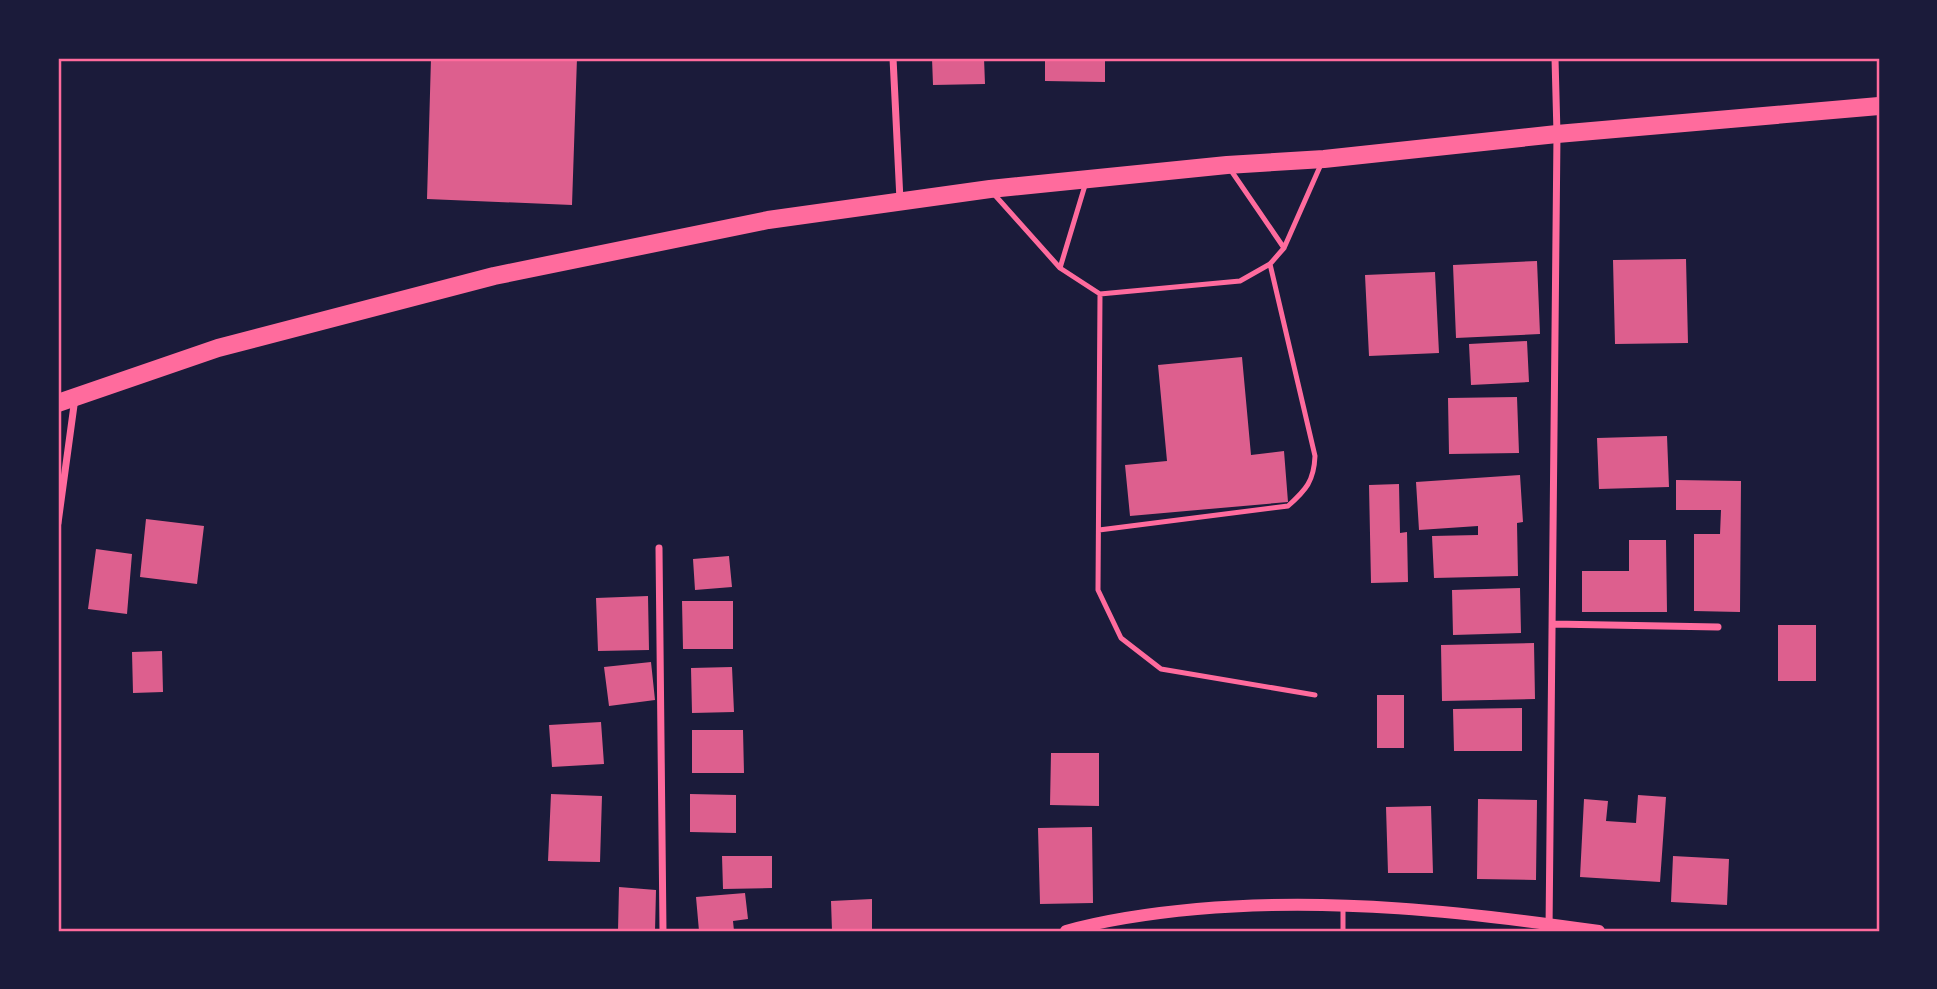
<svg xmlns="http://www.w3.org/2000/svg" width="1937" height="989" viewBox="0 0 1937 989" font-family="Overpass,sans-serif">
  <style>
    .building { fill: #dd5f8e }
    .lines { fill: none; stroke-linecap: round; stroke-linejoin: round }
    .service { stroke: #ff6b9d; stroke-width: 5 }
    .minor { stroke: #ff6b9d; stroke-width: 7 }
    .tertiary { stroke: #ff6b9d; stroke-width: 12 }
    .primary { stroke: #ff6b9d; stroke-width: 18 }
    .neatline { fill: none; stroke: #ff6b9d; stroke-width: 2.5 }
  </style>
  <rect width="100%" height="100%" fill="#1b1b3a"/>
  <path class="building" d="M431 58H577L572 205 427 199Z
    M932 58H984L985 84 933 85Z
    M1045 58H1105V82L1045 81Z
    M1686 259 1688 343 1615 344 1613 260Z
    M1537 261 1540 334 1456 338 1453 265Z
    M1435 272 1439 353 1369 356 1365 275Z
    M1527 341 1529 382 1471 385 1469 344Z
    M1242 357 1251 455 1284 451 1288 502 1130 516 1125 465 1167 461 1158 365Z
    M1517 397 1519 453 1449 454 1448 398Z
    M1667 436 1669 487 1599 489 1597 438Z
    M1520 475 1523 522 1517 523 1518 576 1434 578 1432 536 1478 535V526L1419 530 1416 482Z
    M1676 480 1741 481 1740 612 1694 611V534H1720L1721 510H1676Z
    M1399 484 1400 533 1407 532 1408 582 1371 583 1369 485Z
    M146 519 204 526 197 584 140 577Z
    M1629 540H1666L1667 612H1582V571H1629Z
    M96 549 132 554 127 614 88 609Z
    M729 556 732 587 695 590 693 559Z
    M1520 588 1521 633 1453 635 1452 590Z
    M648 596 649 650 598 651 596 598Z
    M682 601H733V649H683Z
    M1778 625H1816V681H1778Z
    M1534 643 1535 699 1442 701 1441 645Z
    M162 651 163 692 133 693 132 652Z
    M651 662 655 700 609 706 604 667Z
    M732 667 734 712 692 713 691 668Z
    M1377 695H1404V748H1377Z
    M1522 708V751H1454L1453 709Z
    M601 722 604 764 552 767 549 725Z
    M692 730H743L744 773H692Z
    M1051 753H1099V806L1050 805Z
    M551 794 602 796 600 862 548 861Z
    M690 794 736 795V833L690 832Z
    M1638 795 1666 797 1660 882 1580 877 1584 799 1608 801 1606 821 1636 823Z
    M1478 799 1537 800 1536 880 1477 879Z
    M1431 806 1433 873H1388L1386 807Z
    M1092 827 1093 903 1040 904 1038 828Z
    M722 856H772V888L723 889Z
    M1673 856 1729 859 1727 905 1671 902Z
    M619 887 656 890 655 931H618Z
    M745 893 748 919 733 921 734 931H699L696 897Z
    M872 899V931H832L831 901Z"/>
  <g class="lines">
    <path class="service" d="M1230 169 1284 248
      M993 193 1060 268 1100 294 1240 281 1270 264 1284 248 1322 162
      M1060 268 1086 182
      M1100 294 1098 590 1121 638 1161 669 1315 695
      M1099 530 1288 506C1306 490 1314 481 1315 456L1270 264
      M1343 931V907"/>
    <path class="minor" d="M893 58 900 200
      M58 523 75 398
      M659 548 663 931
      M1553 624 1718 627
      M1549 931 1557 134 1555 58"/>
    <path class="tertiary" d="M1066 931C1109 919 1153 913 1197 909 1332 897 1466 912 1599 931"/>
    <path class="primary" d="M58 403 218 348 494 276 768 220 990 189 1227 165 1324 159 1557 134 1879 106"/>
  </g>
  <rect width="1937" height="989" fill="none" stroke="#1b1b3a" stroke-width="119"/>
  <rect x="60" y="60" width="1818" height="870" class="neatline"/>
</svg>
